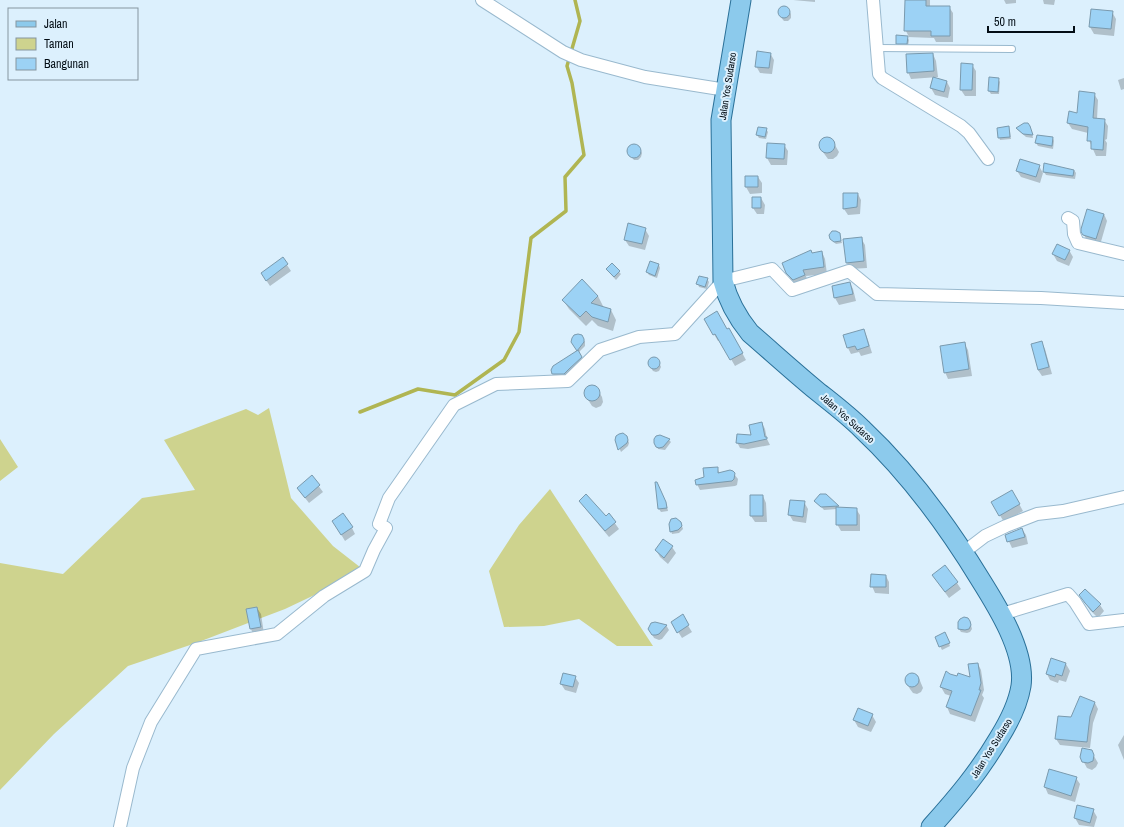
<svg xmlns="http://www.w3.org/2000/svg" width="1124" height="827" viewBox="0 0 1124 827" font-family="'Archivo Narrow',sans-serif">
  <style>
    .green { fill: #ced38e }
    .shadow { fill: #0003 }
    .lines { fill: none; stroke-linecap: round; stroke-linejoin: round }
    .stream { stroke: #b0b552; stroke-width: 3.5 }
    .building { fill: #9cd2f5; stroke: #7a9aae }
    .lane-casing { stroke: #99b9ce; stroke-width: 8 }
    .street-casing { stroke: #99b9ce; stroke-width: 14 }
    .primary-casing { stroke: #2a7098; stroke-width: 21 }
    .lane { stroke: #fff; stroke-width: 6 }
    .street { stroke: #fff; stroke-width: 12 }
    .primary { stroke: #8ccaec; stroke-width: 19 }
    .labels { text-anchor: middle; stroke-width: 4; stroke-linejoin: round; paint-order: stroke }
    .street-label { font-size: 10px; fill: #030d15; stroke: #dcf0fd }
  </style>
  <rect width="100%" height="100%" fill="#dcf0fd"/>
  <path class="green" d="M269 408 291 498 333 546 365 571 285 609 196 643 128 666 54 734 0 790V563L63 574 142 498 195 490 164 440 246 409 258 415Z
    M0 439 18 467 0 481Z
    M550 489 653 646H617L579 619 544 626 504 627 489 571 519 525Z"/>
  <path class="shadow" d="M793 0H815V2Z
    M905 0H930V7H949L953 13V42H936L934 38 907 37 909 40 908 46H898L897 43V36L909 37 906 31Z
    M1004 0H1016V3L1006 4Z
    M1043 0H1055L1054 5 1044 4Z
    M785 6 791 14V18L788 21H784L779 15 780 10Z
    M1112 12 1116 19 1114 36 1094 34 1090 27Z
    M770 53 774 60 772 74 760 73 756 66Z
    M933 54 936 61 938 77 911 79 908 72Z
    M972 65 976 71V96H965L961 90Z
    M1124 78V89L1121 90 1118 80Z
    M998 79 1000 82 999 94H991L989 91Z
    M947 82 950 88 948 98 935 95 931 88Z
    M1094 94 1098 100 1097 119 1104 120 1108 126 1107 139 1105 140 1107 143 1106 156H1096L1088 138V133L1072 129 1068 123 1078 114Z
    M1030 126 1033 138 1026 137 1017 129Z
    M1008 128 1010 131 1011 139 1000 140 999 137Z
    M766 129 768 132 766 139 759 138 757 135Z
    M828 137 832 140 839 152 837 156 833 159H828L820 148V143L823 139Z
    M1053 138 1054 141 1053 149 1038 146 1036 143Z
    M768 144 784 145 788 151 787 165H771L767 158Z
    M634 145 638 146 642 153 641 157 638 160H634L629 154 628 150 631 147Z
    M1039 166 1043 173 1040 183 1021 177 1017 171Z
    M1074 170 1076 173 1075 179 1046 175 1044 172Z
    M758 177 762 183V193L750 194 746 187Z
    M858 194 861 200 860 214 848 215 844 209Z
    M761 198 765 205 764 214H757L753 208Z
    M1104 214 1107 221 1100 245 1088 242 1084 235Z
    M645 229 649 236 645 250 629 246 625 240Z
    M839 234 842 243 836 244 831 239Z
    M861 238 865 245 867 268 850 269 847 263 844 240Z
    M1069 250 1073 257 1069 266 1057 261 1053 254Z
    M822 252 825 259 827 274 806 276 808 282 798 286 791 280 787 272 812 254Z
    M283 259 291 271 270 286 266 280Z
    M651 262 659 265 660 268 657 278 649 275 647 272Z
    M607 270 619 272 621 274 616 280Z
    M707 279 709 282 707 289 699 287 698 284Z
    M850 283 853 289 856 301 839 305 835 298 833 287Z
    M598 296 603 306 602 307 611 310 616 320 613 331 598 326 592 320 586 326 569 309 563 300Z
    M705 319 727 330 729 329 746 360 735 366 720 340 718 341Z
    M864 330 867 337 872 353 861 356 859 352 851 354 848 348 844 336Z
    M581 336 585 342V346L578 353 585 363 572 375 556 379 553 374 578 351 572 341Z
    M964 343 968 350 972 376 948 379 945 372Z
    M1042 343 1045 349 1052 374 1042 376 1038 370Z
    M655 358 658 360 661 367 659 371 656 372 653 371 649 365V361L652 359Z
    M594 386 598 390 602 397 603 402 601 406 596 408 592 406 585 395 586 390 589 387Z
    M762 423 765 429 767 439 770 445 748 449 740 448 737 442 752 436Z
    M660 436 669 440 671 442 665 450 658 449 655 443Z
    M616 440H628L629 443 628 446 621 452Z
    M717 468 720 474H734L738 479 737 485 735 486 700 490 697 484Z
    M312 477 323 492 309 503 302 494Z
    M658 486 667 506 668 511 661 512 659 509Z
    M1012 491 1023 511 1004 522 992 502Z
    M825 495 840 508 856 509 860 515V531H841L837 524V509L824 510 816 501Z
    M763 496 766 503 767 522H755L751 516Z
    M580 501 606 517 609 515 619 529 609 537 584 507Z
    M804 502 808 509 806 523 793 521 789 514Z
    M333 521 352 528 355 534 345 541Z
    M681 523 683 529 679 533 672 534 671 531Z
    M1022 529 1026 535 1028 544 1012 548 1006 535Z
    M672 547 676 553 668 564 660 557 656 550Z
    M886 576 889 582V594L875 593 872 586Z
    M933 576 957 583 961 589 949 598Z
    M1080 595 1100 605 1104 611 1098 618 1090 610Z
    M257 608 261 614 264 634 254 636 251 629 248 610Z
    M682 616 692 632 682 638 672 622Z
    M970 622 972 629 970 632 967 633 961 632 959 629Z
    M666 625 669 630 662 639 659 640 654 638 651 632Z
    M946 637 950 646 942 650 936 638Z
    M1052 659 1066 664 1070 671 1066 682 1059 680 1058 683 1050 680 1047 674Z
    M978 664 981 670 984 690 982 695 984 698 975 722 950 714 947 707 951 696 945 694 941 687 950 675 971 678Z
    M910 674H914L918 676 923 688 921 692 917 694 913 693 910 689 906 682 907 678Z
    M575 677 579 683 576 693 565 690 561 684Z
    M1095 703 1098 709 1093 723 1090 748 1060 745 1056 739 1072 718Z
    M872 715 876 722 871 732 858 727 854 720Z
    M1124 735V760L1118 745Z
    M1091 751 1098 763 1096 767 1092 770 1087 768 1081 757Z
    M1076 778 1080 784 1075 802 1048 794 1045 787Z
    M1093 810 1097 817 1094 827 1079 825 1075 818Z"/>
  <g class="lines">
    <path class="stream" d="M360 412 418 389 455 395 504 360 519 332 531 238 566 211 565 177 584 155 572 83 567 66 580 21 575 0"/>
  </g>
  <path class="building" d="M905 0H926V6H950V36H931V31H904Z
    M778 12a6 6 0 1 1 12 0a6 6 0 1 1-12 0Z
    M1091 9 1113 11 1111 29 1089 27Z
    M896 35 908 36 907 44H896Z
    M757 51 771 53 769 68 755 67Z
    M933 53 934 71 907 73 906 54Z
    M961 63 973 64 972 90H960Z
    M933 77 947 81 944 92 930 88Z
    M989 77 999 78 998 92 988 91Z
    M1079 91 1095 93 1093 118 1105 119 1103 150 1091 149V141H1087L1088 127 1067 123 1069 111 1077 113Z
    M1024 123H1028L1030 126 1033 135 1023 134 1016 128Z
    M1009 126 1010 137 998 138 997 128Z
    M758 127 767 128 765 137 756 135Z
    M1037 135 1053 137 1052 146 1035 143Z
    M819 145a8 8 0 1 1 16 0a8 8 0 1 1-16 0Z
    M767 143 785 144 784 159 766 158Z
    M627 151a7 7 0 1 1 14 0a7 7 0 1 1-14 0Z
    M1020 159 1040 165 1036 177 1016 171Z
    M1044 163 1074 170 1073 176 1043 172Z
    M745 176H758V187H745Z
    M843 193H858L857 207 843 209Z
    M752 197H761V208H752Z
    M1087 209 1104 214 1096 239 1083 235 1081 232V229Z
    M628 223 646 228 642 244 624 240Z
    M832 231H836L840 233 841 241 834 242 830 239 829 235Z
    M862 237 864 261 846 263 843 239Z
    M1057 244 1070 250 1065 260 1052 254Z
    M811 250 812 253 822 251 824 267 803 270 805 275 793 280 786 273 782 263Z
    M283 257 288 264 266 281 261 273Z
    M650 261 659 264 655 276 646 272Z
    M612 263 620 271 614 277 606 269Z
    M699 276 708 278 705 287 696 284Z
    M582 279 598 296 591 303 611 309 608 322 592 317 586 311 580 317 562 300Z
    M850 282 853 294 834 298 832 286Z
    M717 311 727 329 729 328 743 353 730 360 715 334 713 335 704 319Z
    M864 329 869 346 857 350 855 346 847 348 843 335Z
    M578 334 582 335 584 339V342L577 351 571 342 572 338 574 335Z
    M1042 341 1049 367 1038 370 1031 344Z
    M965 342 969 369 944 373 940 346Z
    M578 350 582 357 569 369 564 374H552L551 370 553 366Z
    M648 363a6 6 0 1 1 12 0a6 6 0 1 1-12 0Z
    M584 393a8 8 0 1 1 16 0a8 8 0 1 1-16 0Z
    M762 422 765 437H767V439L744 444 736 443 737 434 751 435 749 425Z
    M623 433 627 436 628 440 627 443 618 450 615 440 616 436 619 434Z
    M660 435 670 439 663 447 659 448 656 447 654 443V439L656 436Z
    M718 467V473L730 470 733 471 735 473 734 479 732 481 696 485 695 480 704 477 703 468Z
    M312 475 320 485 305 498 297 488Z
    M655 482H657L666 502 667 508 658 509Z
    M1012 490 1020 504 999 516 991 502Z
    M586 494 606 516 609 513 616 522 605 531 579 501Z
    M820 494H826L839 506 821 507 814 501Z
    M750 495H763V516H750Z
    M790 500 805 501 803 517 788 515Z
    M836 507 857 508V525H836Z
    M343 513 353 527 341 535 332 521Z
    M676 518 681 522 682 526 678 530 670 532 669 524 671 519Z
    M1022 528 1025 537 1007 542 1005 535Z
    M663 539 673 546 664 558 655 550Z
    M945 565 958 582 945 592 932 575Z
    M871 574 886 575V587H870Z
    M1085 589 1101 604 1093 612 1085 603 1079 595Z
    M257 607 261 627 250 629 246 609Z
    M683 614 689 625 677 633 671 622Z
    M964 617 968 618 970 621 971 625 969 629 965 630 958 629V622L960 619Z
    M655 622 667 625 659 634 656 635H652L648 629 651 623Z
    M945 632 950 643 939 647 935 637Z
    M1051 658 1066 663 1062 676 1056 674 1055 677 1046 674Z
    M978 663 981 683 979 690H981L971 716 946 707 952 691 940 687 946 671 950 674 957 676 958 673 970 677 968 664Z
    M905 680a7 7 0 1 1 14 0a7 7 0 1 1-14 0Z
    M563 673 576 676 573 687 560 684Z
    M1080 696 1095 702 1090 716 1087 742 1055 739 1058 716 1071 717Z
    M858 708 873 714 868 726 853 720Z
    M1082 748 1092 750 1094 755 1093 761 1088 763 1082 762 1080 757Z
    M1049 769 1077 777 1071 796 1044 787Z
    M1077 805 1094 809 1090 823 1074 818Z"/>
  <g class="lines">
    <defs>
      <path id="lane" d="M877 48 1012 49"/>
      <path id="street" d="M482 0 563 52 581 60 645 77 726 90
        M873 0 879 74 882 78 961 126 969 133 988 159
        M1068 218 1073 221 1074 234 1078 243 1124 254
        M964 552 985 536 1006 526 1037 514 1063 511 1124 497
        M1002 614 1068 594 1075 602 1089 624 1124 620
        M120 827 133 768 151 722 196 649 277 634 324 596 365 571 374 550 386 528 379 524 389 498 454 405 496 384 568 381 600 350 639 337 675 334 723 281 772 269 792 290 849 271 877 294 1041 298 1124 303"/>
      <path id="primary" d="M741 0 721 120 723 281C728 301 737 317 750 333 772 352 794 372 817 391 832 403 848 415 862 429 909 473 947 525 980 579 997 606 1026 652 1021 686 1018 704 1009 722 999 738 979 772 957 798 931 827"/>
    </defs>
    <use href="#lane" class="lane-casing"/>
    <use href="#street" class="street-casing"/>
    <use href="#primary" class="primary-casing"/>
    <use href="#lane" class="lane"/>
    <use href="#street" class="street"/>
    <use href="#primary" class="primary"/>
  </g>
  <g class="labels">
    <g class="street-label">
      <text transform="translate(727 86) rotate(-81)" y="4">Jalan Yos Sudarso</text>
      <text transform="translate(848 418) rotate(42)" y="4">Jalan Yos Sudarso</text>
      <text transform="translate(991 748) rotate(-58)" y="4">Jalan Yos Sudarso</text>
    </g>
  </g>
  <rect x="8" y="8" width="130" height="72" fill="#dcf0fd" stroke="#8595a0"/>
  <rect x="16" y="21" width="20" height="6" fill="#8ccaec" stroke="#8595a0"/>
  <text x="44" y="28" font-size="12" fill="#030d15">Jalan</text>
  <rect x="16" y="38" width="20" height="12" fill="#ced38e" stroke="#8595a0"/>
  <text x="44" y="48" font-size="12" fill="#030d15">Taman</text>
  <rect x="16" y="58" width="20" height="12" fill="#9cd2f5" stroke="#8595a0"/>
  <text x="44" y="68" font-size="12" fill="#030d15">Bangunan</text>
  <path d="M988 26v6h86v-6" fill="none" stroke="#030d15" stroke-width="2"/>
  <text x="994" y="26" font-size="12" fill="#030d15" stroke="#dcf0fd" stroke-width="3" paint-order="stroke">50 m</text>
</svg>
